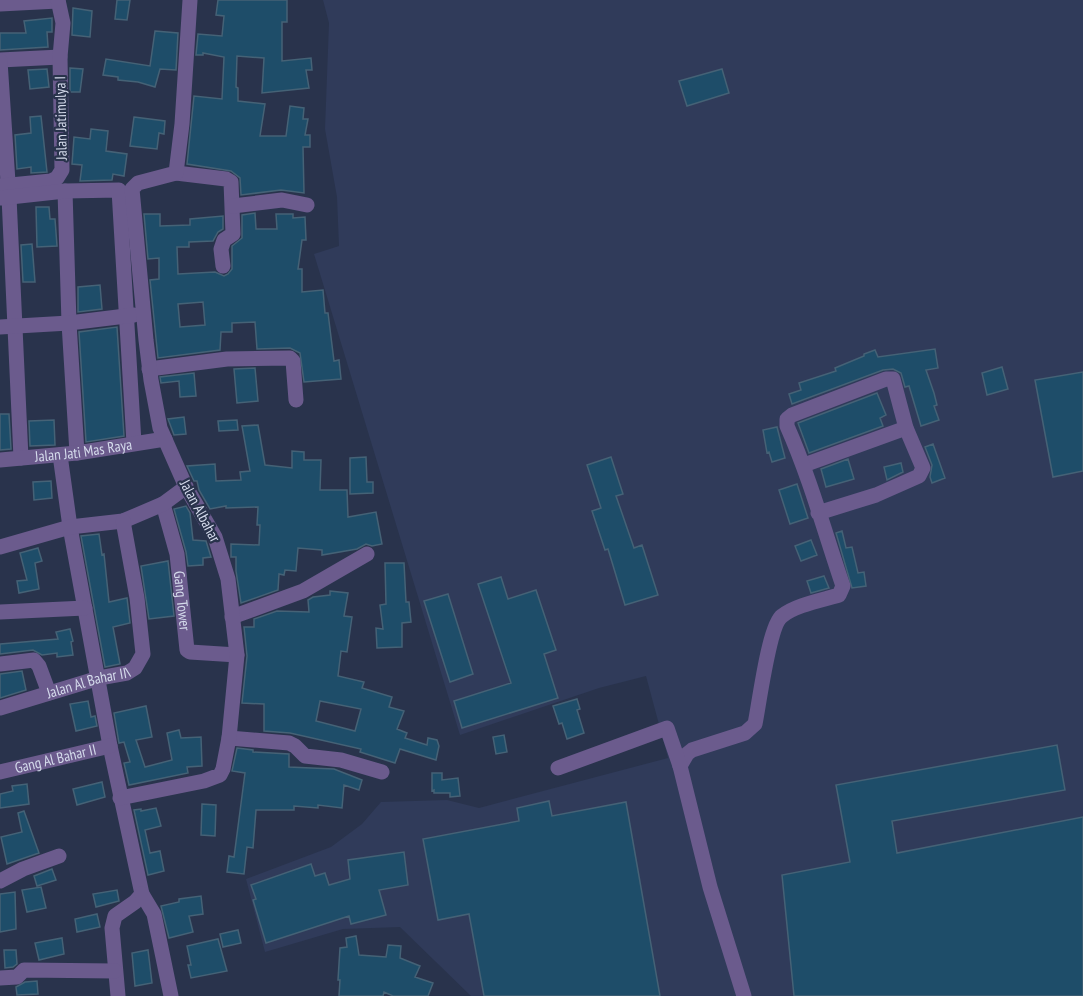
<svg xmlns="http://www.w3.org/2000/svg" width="1083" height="996" viewBox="0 0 1083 996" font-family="'PT Sans Narrow',sans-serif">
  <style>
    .built { fill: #303b5a }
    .building { fill: #1e4d69; stroke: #456276; stroke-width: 1.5; fill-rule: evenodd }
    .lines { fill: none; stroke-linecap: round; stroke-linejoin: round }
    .minor { stroke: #6b5b8d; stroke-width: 15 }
    .labels { text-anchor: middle; stroke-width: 4.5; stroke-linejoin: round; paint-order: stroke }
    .street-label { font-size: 15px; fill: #d4daeb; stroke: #29334c }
  </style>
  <rect width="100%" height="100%" fill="#29334c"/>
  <path class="built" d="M323 0H1083V996H471L400 927 343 929 265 952 246 879 331 847 362 824 381 802 447 800 479 808 668 758 646 676 599 688 460 735 314 254 339 246 337 197 325 129 329 23Z"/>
  <path class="building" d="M117 0H130L127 20 115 19Z
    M218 0H287V22H282V61L311 58 312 70H306L309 88 262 93 264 58 237 56 236 87 238 88V101L265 104 260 136H286L290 106 304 108 303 119H308L305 135H310V147H303L304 193 281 190 241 195 240 178 231 171 187 164 194 96 222 99 224 57 203 53V55H196L198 34 222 36 224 16 216 15Z
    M73 8 92 11 90 37 72 35Z
    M52 18V32H47L48 47 0 50V33H26L24 21Z
    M155 31 178 33 176 70 160 69 155 87 138 82 118 80V77L103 75 106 59 150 66Z
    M70 68 83 69 80 92H70Z
    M47 69 49 87 30 89 28 70Z
    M722 69 729 93 687 106 679 81Z
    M41 116 47 172 31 173V167L17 169 15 135 31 133 30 117Z
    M134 117 165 121 164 134 159 133 157 149 130 146Z
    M91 129 108 131 106 151 127 154 124 176 113 174 112 180 80 181 82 165 72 164 74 137 90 139Z
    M36 207H49L50 219H55L57 246 37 247Z
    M255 213 256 229H277L276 214H293V218L305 217 306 240H302L298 269H302V292L323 290 325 313H328L334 361 339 360 341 379 304 382 300 353 290 348 257 349 255 322 232 323V332H221L220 350 158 358 150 280 159 279V258L148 259 144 214H160V226L190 225V219L223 216V229L218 232 213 241 189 242V247H177L178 274 215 272 224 276 228 274 232 269V246L242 238V215ZM203 302 205 325 180 327 178 304Z
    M32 244 35 282H23L21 245Z
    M100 285 102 309 78 312V287Z
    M117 327 124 436 86 442 79 332Z
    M935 349 938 368 926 370 934 393 937 405 934 406 939 420 921 426 909 386 905 387 901 373 893 369 883 370 792 404 789 394 801 390 799 383 836 371 835 368 864 356V354L875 350 878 357Z
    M1002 367 1008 389 987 395 982 373Z
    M255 368 258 401 237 403 234 369Z
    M1083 372V471L1053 477 1035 380Z
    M194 373 196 396 180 397 179 381 161 383 160 377Z
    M877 393 886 415 880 418 883 426 809 453 798 423Z
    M0 414H9L11 449 0 450Z
    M184 417 186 434 174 435 168 419Z
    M54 420 55 445 30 446 29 421Z
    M237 420 238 430 219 431 218 421Z
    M258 425 265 465 292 468V451L304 452V460H321L320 490H347L348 517 376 512 382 544 372 546 366 544 357 549 322 555V550L298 548 296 571 285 570 284 575 279 574 278 590 241 603 236 571V557H231V544L259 545 260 525H257L258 507 226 508V506L210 509 199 490 197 481H194L187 466 215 464 216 481 241 480 240 472 250 471 242 426Z
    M777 427 785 458 772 462 769 452 767 453 763 430Z
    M933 444 945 478 932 483 930 477 932 465 925 447Z
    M366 457 367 482H373V493L350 494V458Z
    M611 457 623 494 616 496 634 548 642 545 658 595 625 605 608 549 605 550 592 511 601 508 587 465Z
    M848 459 854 479 826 487 821 469Z
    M901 463 903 472 887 480 884 467Z
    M51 481 52 498 34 500 33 482Z
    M797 484 808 518 790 524 779 490Z
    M186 506 190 513 193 540 206 541 211 557 203 558V565L188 566 186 552 174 509Z
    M842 531 846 548 852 547 858 573 864 572 866 586 852 588 836 533Z
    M99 534 102 555 104 554 109 602 127 598 130 623 113 627 120 664 105 667 81 536Z
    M811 540 817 555 801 561 795 546Z
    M38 548 42 561 35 563 39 589 19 593 17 581 27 580 20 553Z
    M168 561 174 616 149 619 141 566Z
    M385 563H404L406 602H409L411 622 402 623V647L377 648 376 628 383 629 380 605 386 604Z
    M824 576 829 588 811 593 807 581Z
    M501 577 508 599 536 590 556 650 544 654 558 698 462 728 454 701 511 683 478 584Z
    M330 591 348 593 344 616 352 617 347 652 341 651 338 676 364 682 362 688 392 697 389 707 404 711 397 729 407 733 405 738 427 745 428 738 437 740 439 746 436 760 400 749 395 763 360 752 361 749 290 733 264 731V704L242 703 247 656 244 627H254V619L277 611 309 612 308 600 313 597 330 595ZM320 701 361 709 355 731 316 721Z
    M448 594 473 674 450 682 424 601Z
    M70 629 73 641 71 642 73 655 57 657V653L42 655 33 650 0 654V644L58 639 56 632Z
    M22 671 26 690 0 698V674Z
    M577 699 580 709 577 710 584 733 567 739 562 723 559 724 553 706Z
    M88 701 91 717 95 716 97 726 76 731 70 704Z
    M146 706 152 737 136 740 145 767 172 760 167 733 179 730 181 738 201 737 202 766 187 767 188 773 129 785 124 763 130 762 124 742 119 743 114 713Z
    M504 735 507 752 496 754 493 737Z
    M1057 745 1065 790 892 821 897 853 1083 817V996H794L782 875 850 862 836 785Z
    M237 748 253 750V752L289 754V767L334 769 362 780 359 790 344 785 342 808 318 805V808L294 806V810H256L253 848 247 847 244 874 227 872 229 856 234 857 245 773 232 771Z
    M432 773H442V780L458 778 460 796 450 797V793H434V790L432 791Z
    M102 782 105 797 77 805 73 789Z
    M27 784 29 804 0 808V794L13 791 12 786Z
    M549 801 552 816 626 802 660 996H484L469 914 438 920 423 839 519 821 517 808Z
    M202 804 216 805 215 836 201 835Z
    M156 808 161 826 145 830 150 853 160 851 164 871 148 875 134 810 141 809V811Z
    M24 811 39 853 7 864 1 837 22 832 18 813Z
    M404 852 408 885 379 890 386 915 351 924 349 916 266 943 253 900 256 899 251 885 311 864 315 876 325 873 329 885 350 879 348 860Z
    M52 869 56 880 37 886 34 876Z
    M41 887 46 908 27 912 22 890Z
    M117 890 119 901 96 907 93 894Z
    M15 892 16 929 0 932V894Z
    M201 896 203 914 189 916 193 932 169 938 161 906 179 902V899Z
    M97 914 100 927 77 932 75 919Z
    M238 930 241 943 223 947 220 934Z
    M356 936 359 955 386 957 388 945 401 946 400 958 420 966 415 977 433 983 428 996H393L384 992 383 996H339L340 980H338L340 948 347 947 346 938Z
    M62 938 64 954 39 960 35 943Z
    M218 939 227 971 191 978 188 965H191L187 946Z
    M4 950H16L17 964 13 967 5 968Z
    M148 950 152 983 135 986 132 953Z
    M37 981 38 994 17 995 16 987 25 982Z"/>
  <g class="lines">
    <g class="minor">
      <path d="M0 4 58 1"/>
      <path d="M0 60 60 57"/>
      <path d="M0 61 9 197 21 458"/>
      <path d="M176 173 226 179 231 182 233 234 224 240 221 249 223 266"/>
      <path d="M0 186 51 181 57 178 62 170 60 57 63 23 58 0"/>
      <path d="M65 191 69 323 77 453"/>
      <path d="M1 198 65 191 119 190 134 443"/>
      <path d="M233 206 282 200 307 205"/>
      <path d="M0 327 69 323 134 315"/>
      <path d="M149 369 227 359 290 358 293 361 296 400"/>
      <path d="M60 455 70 527 110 746 142 894 135 902 115 916 112 928 118 996"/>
      <path id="s1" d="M0 460 77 453 165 439"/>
      <path d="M804 465 906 428"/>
      <path id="s2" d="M163 504 177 554 187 650 190 652 237 655"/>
      <path d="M0 547 70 527 123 521 163 504 186 487"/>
      <path d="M0 612 85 608"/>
      <path d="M232 617 303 591 367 554"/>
      <path d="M0 664 34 660 39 666 49 693"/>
      <path id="s3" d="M0 708 99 678 127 673 135 668 143 654 137 598 123 521"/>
      <path d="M229 738 289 743 295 746 305 756 341 760 382 772"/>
      <path d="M680 766 687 754 692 750 745 733 755 724C759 705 769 625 782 616 795 605 823 600 839 595L843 586C825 533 810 478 787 426V419L792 415 886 379H893L906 428 923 468 919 476 876 495 818 513"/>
      <path d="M558 768 667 728 680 766 710 887 744 996"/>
      <path id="s4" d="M0 772 110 746"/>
      <path d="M120 798 204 781 220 775 223 769 229 738 237 655 228 579 215 537 186 487 160 428 151 380 146 340 132 189 138 183 176 173 182 124 190 0"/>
      <path d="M0 881 23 869 59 856"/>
      <path d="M142 894 154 914 171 996"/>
      <path d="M0 978 17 977 24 970 115 971"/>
    </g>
  </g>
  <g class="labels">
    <g class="street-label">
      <text transform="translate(61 118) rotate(-91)" y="5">Jalan Jatimulya I</text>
      <text dy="5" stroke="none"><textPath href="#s1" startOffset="84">Jalan Jati Mas Raya</textPath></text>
      <text transform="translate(200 511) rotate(62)" y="5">Jalan Albahar</text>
      <text dy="5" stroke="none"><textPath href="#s2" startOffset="99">Gang Tower</textPath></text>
      <text dy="5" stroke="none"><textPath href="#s3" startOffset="92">Jalan Al Bahar III</textPath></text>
      <text dy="5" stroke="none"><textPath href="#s4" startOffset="57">Gang Al Bahar II</textPath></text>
    </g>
  </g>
</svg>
